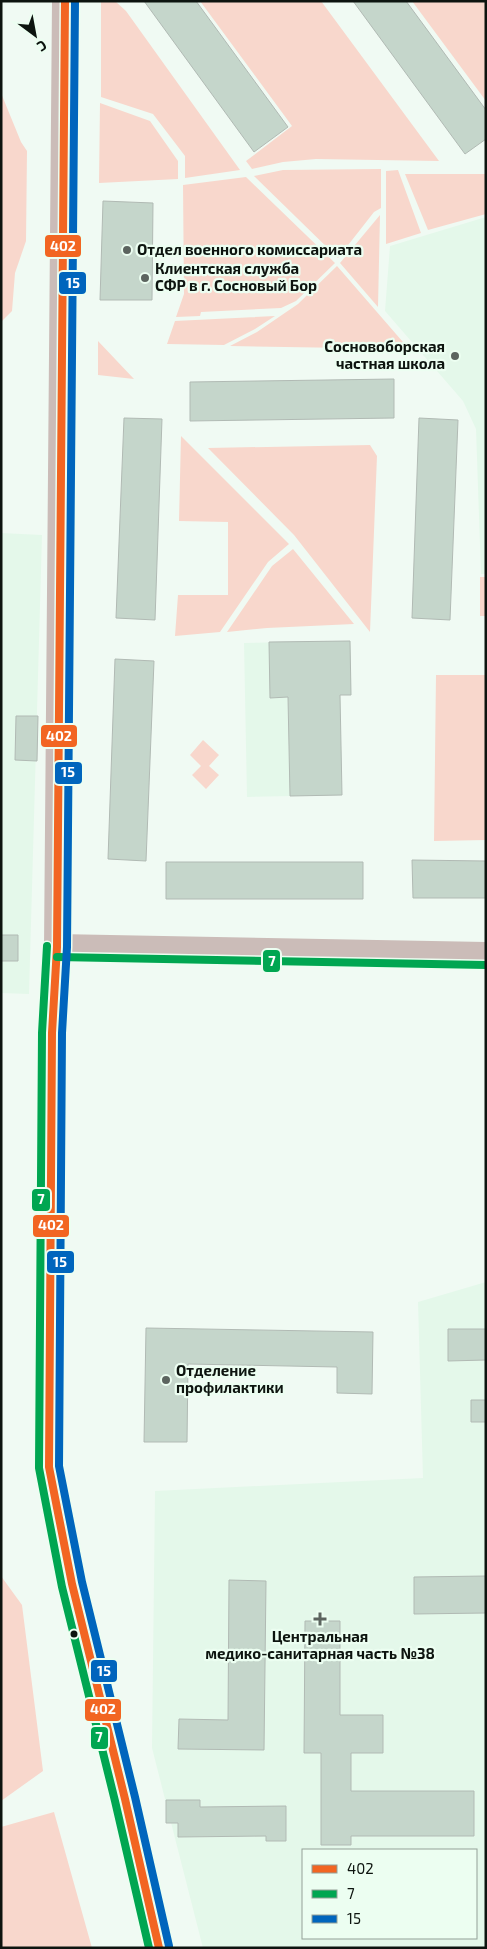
<svg xmlns="http://www.w3.org/2000/svg" width="487" height="1949" viewBox="0 0 487 1949" font-family="'Exo 2',sans-serif">
  <style>
    .built { fill: #e4f8ea; fill-rule: evenodd }
    .green { fill: #f8d7cc }
    .building { fill: #c5d6cb; stroke: #b1bab4 }
    .lines { fill: none; stroke-linecap: round; stroke-linejoin: round }
    .tertiary { stroke: #cbbcb8; stroke-width: 26 }
    .bus-1-casing { stroke: #ecfef1; stroke-width: 11 }
    .bus-2-casing { stroke: #ecfef1; stroke-width: 11 }
    .bus-3-casing { stroke: #ecfef1; stroke-width: 11 }
    .bus-1 { stroke: #f26522; stroke-width: 8 }
    .bus-2 { stroke: #00a651; stroke-width: 8 }
    .bus-3 { stroke: #0065bd; stroke-width: 8 }
    .poi-dot { fill: #5c645f; stroke: #ecfef1; stroke-width: 2 }
    .bus-dot { fill: #0d140f; stroke: #ecfef1; stroke-width: 2 }
    .labels { text-anchor: middle; stroke-width: 4.5; stroke-linejoin: round; paint-order: stroke }
    .poi-label { font-size: 15px; font-weight: bold; fill: #0d140f; stroke: #ecfef1; text-anchor: start }
    .line-badge { stroke: #ecfef1; stroke-width: 2 }
    .badge-label { font-size: 14px; text-anchor: middle; font-weight: bold; fill: #fff }
  </style>
  <rect width="100%" height="100%" fill="#f0faf3"/>
  <path class="built" d="M486 217V574H481L476 429 463 401 385 311 390 246Z
    M1 533 42 535 29 994 1 993Z
    M350 641 351 695H340L342 795 247 797 244 643Z
    M486 1282V1948H203L152 1748 155 1491 423 1478 418 1302ZM303 1850H476V1938H303Z"/>
  <path class="green" d="M101 1H115L126 11 240 170 185 178V156L153 114 101 97Z
    M200 1H321L439 161 316 159 283 162 252 169 246 161 292 126Z
    M412 1H486V101Z
    M1 93 21 142 27 151 26 241 15 273 12 311 1 322Z
    M100 103 150 121 178 161V179L99 183Z
    M381 169V208L374 212 338 258 254 176 283 170Z
    M398 170 421 233 386 244V171Z
    M405 174H486V214L428 230Z
    M246 177 335 263 296 301 281 308 201 312 200 316 176 317 184 294 183 185Z
    M380 215 378 307 340 263Z
    M337 266 409 349 230 346 257 332 298 304Z
    M275 316 255 329 224 345 167 344 175 321Z
    M98 341 134 379 98 375Z
    M181 436 289 544 268 562 220 632 175 636 178 595H228V522L179 521Z
    M370 445 377 456 370 632 294 535 208 448Z
    M293 549 354 624 267 628 227 632 272 566Z
    M480 577H486V616H480Z
    M436 675H486V840L434 841Z
    M203 740 219 755 209 766 219 775 206 789 192 775 201 766 190 755Z
    M1 1576 22 1605 43 1771 1 1801Z
    M54 1812 92 1948H1V1827Z"/>
  <path class="building" d="M144 1H196L288 127 254 152Z
    M353 1H406L486 110V139L465 154Z
    M103 201 153 203 152 300H100Z
    M394 379V418L190 421V382Z
    M124 418 162 419 155 620 116 618Z
    M419 418 458 420 450 620 412 618Z
    M350 641 351 695H340L342 795 290 796 288 697 270 698 269 642Z
    M115 659 154 661 146 861 108 859Z
    M16 716H38L37 761 15 760Z
    M412 860 486 861V898H413Z
    M166 862H363V899H166Z
    M1 935H18V961H1Z
    M146 1328 373 1332 372 1394 337 1393V1367L188 1364 187 1442H144Z
    M448 1329H486V1360L448 1361Z
    M471 1400H486V1422H471Z
    M486 1576V1613L414 1614V1577Z
    M229 1580 266 1581 264 1750 178 1749 179 1719 228 1720Z
    M305 1621H340V1715H383V1753H351V1791H474V1836H351V1845H321V1753H304Z
    M166 1800H200V1807L286 1806V1841H266V1836L178 1837V1823H166Z"/>
  <g class="lines">
    <path class="tertiary" d="M65 1 57 947 52 1033 49 1467C66 1572 94 1675 120 1778 134 1834 145 1891 159 1948
      M57 947 486 955"/>
    <defs>
      <path id="bus-1" d="M65 1 57 947 52 1033 49 1467 72 1584 125 1799 159 1948"/>
      <path id="bus-2" d="M47 946 42 1033 39 1468 62 1587 115 1801 149 1948
        M57 957 486 965"/>
      <path id="bus-3" d="M75 1 67 947 62 1033 59 1466 82 1582 135 1797 169 1946"/>
    </defs>
    <use href="#bus-1" class="bus-1-casing"/>
    <use href="#bus-2" class="bus-2-casing"/>
    <use href="#bus-3" class="bus-3-casing"/>
    <use href="#bus-1" class="bus-1"/>
    <use href="#bus-2" class="bus-2"/>
    <use href="#bus-3" class="bus-3"/>
  </g>
  <g class="poi-dot">
    <circle cx="127" cy="250" r="5"/>
    <circle cx="145" cy="278" r="5"/>
    <circle cx="455" cy="356" r="5"/>
    <circle cx="166" cy="1380" r="5"/>
    <path d="M317.5 1611.5h5v5h5v5h-5v5h-5v-5h-5v-5h5z"/>
  </g>
  <circle class="bus-dot" cx="74" cy="1634" r="4.5"/>
  <g class="labels">
    <g class="poi-label">
      <text x="137" y="255">Отдел военного комиссариата</text>
      <text x="155" y="274">Клиентская служба<tspan x="155" dy="17">СФР в г. Сосновый Бор</tspan></text>
      <text x="445" y="352" text-anchor="end">Сосновоборская<tspan x="445" dy="17">частная школа</tspan></text>
      <text x="176" y="1376">Отделение<tspan x="176" dy="17">профилактики</tspan></text>
      <text x="320" y="1642" text-anchor="middle">Центральная<tspan x="320" dy="17">медико-санитарная часть №38</tspan></text>
    </g>
  </g>
  <g class="line-badge">
    <rect x="44" y="234" width="38" height="24" rx="5" fill="#f26522"/>
    <rect x="58" y="271" width="29" height="24" rx="5" fill="#0065bd"/>
    <rect x="40" y="724" width="38" height="24" rx="5" fill="#f26522"/>
    <rect x="54" y="761" width="29" height="24" rx="5" fill="#0065bd"/>
    <rect x="262" y="949" width="19" height="24" rx="5" fill="#00a651"/>
    <rect x="31" y="1188" width="20" height="24" rx="5" fill="#00a651"/>
    <rect x="32" y="1214" width="38" height="24" rx="5" fill="#f26522"/>
    <rect x="46" y="1250" width="29" height="24" rx="5" fill="#0065bd"/>
    <rect x="90" y="1659" width="28" height="24" rx="5" fill="#0065bd"/>
    <rect x="84" y="1698" width="38" height="24" rx="5" fill="#f26522"/>
    <rect x="90" y="1726" width="19" height="24" rx="5" fill="#00a651"/>
  </g>
  <g class="badge-label">
    <text x="63" y="251">402</text>
    <text x="73" y="288">15</text>
    <text x="59" y="741">402</text>
    <text x="68" y="777">15</text>
    <text x="272" y="966">7</text>
    <text x="41" y="1204">7</text>
    <text x="51" y="1230">402</text>
    <text x="60" y="1267">15</text>
    <text x="104" y="1676">15</text>
    <text x="103" y="1714">402</text>
    <text x="99" y="1742">7</text>
  </g>
  <rect width="487" height="1949" fill="none" stroke="#0d140f" stroke-width="5"/>
  <rect x="302" y="1849" width="175" height="90" fill="#ecfef1" stroke="#93a097"/>
  <rect x="312" y="1865" width="25" height="8" fill="#f26522" stroke="#93a097"/>
  <text x="347" y="1874" font-size="15" fill="#0d140f">402</text>
  <rect x="312" y="1890" width="25" height="8" fill="#00a651" stroke="#93a097"/>
  <text x="347" y="1899" font-size="15" fill="#0d140f">7</text>
  <rect x="312" y="1915" width="25" height="8" fill="#0065bd" stroke="#93a097"/>
  <text x="347" y="1924" font-size="15" fill="#0d140f">15</text>
  <g transform="translate(35 35) rotate(148)" stroke="#ecfef1" stroke-width="4" paint-order="stroke">
  <path d="M0-4L9 19L0 12L-9 19Z" fill="#0d140f"/>
  <text y="-8" font-size="14" font-weight="bold" text-anchor="middle" fill="#0d140f">С</text>
  </g>
</svg>
